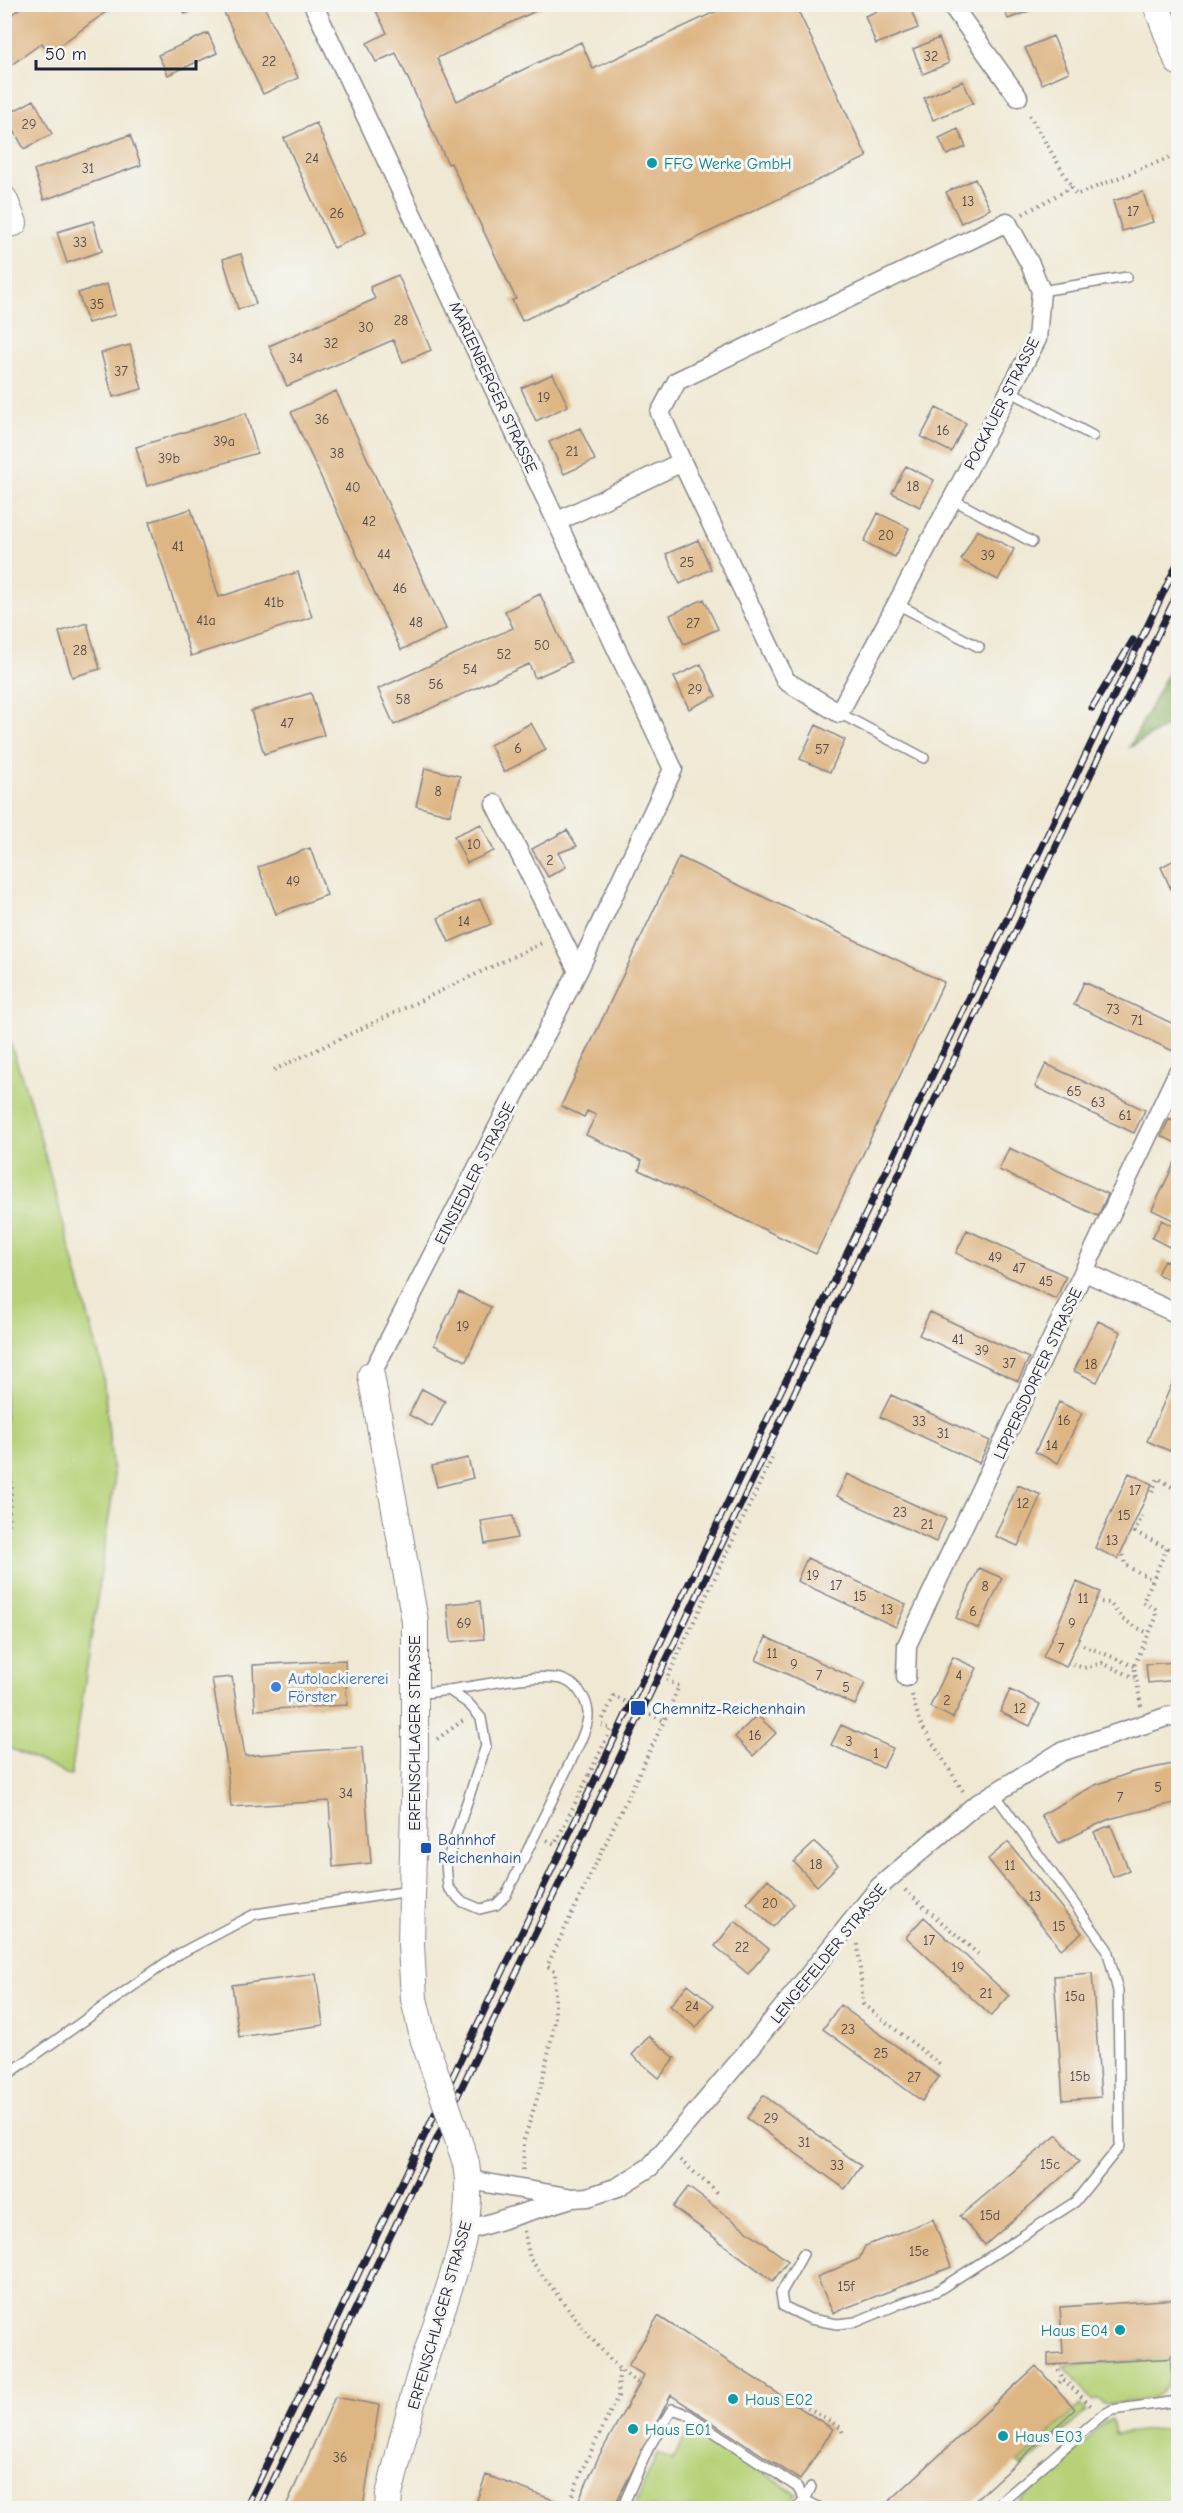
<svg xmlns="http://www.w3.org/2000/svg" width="1183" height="2513" viewBox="0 0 1183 2513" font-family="'Comic Neue',sans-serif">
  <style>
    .green { fill: #b6d177; stroke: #6c7a59; stroke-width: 1.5 }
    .forest { fill: #90b368; stroke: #596a52; stroke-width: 1.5 }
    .building { fill: #deb684 }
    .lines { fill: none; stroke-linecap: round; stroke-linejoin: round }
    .lane-casing { stroke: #888587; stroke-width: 12 }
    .street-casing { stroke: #888587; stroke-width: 21 }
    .secondary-casing { stroke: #888587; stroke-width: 28 }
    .path { stroke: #888587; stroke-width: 4; stroke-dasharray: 1.5 4.5; stroke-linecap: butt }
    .lane { stroke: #fff; stroke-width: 9 }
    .street { stroke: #fff; stroke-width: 18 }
    .secondary { stroke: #fff; stroke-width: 26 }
    .rail-casing { stroke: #22223b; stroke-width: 7 }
    .rail { stroke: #f6f6f2; stroke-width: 4.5; stroke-dasharray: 14; stroke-linecap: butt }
    .secondary-bridge-casing { stroke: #888587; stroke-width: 28; stroke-linecap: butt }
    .secondary-bridge { stroke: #fff; stroke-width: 26 }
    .culture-dot { fill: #0f9aa8; stroke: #f6f6f2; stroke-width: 2 }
    .shop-dot { fill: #3f7fe0; stroke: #f6f6f2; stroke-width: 2 }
    .transit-dot { fill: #1a4fb4; stroke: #f6f6f2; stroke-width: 2 }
    .labels { text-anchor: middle; stroke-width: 6; stroke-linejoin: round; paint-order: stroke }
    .number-label { font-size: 14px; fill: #51474d }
    .culture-label { font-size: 16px; fill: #0d838f; stroke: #f6f6f2; text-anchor: start }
    .street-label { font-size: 16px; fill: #22223b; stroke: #f6f6f2 }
    .shop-label { font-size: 16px; fill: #366cbe; stroke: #f6f6f2; text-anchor: start }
    .transit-label { font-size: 16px; fill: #164399; stroke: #f6f6f2; text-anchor: start }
  </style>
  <rect width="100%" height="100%" fill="#f6f6f2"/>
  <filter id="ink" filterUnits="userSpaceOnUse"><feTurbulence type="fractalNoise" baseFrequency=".0167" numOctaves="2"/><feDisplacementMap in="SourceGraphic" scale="12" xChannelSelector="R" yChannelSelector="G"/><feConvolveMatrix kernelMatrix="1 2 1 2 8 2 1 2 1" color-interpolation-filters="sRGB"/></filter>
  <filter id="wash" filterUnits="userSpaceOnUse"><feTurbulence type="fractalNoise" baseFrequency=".008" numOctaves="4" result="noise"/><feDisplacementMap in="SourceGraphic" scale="24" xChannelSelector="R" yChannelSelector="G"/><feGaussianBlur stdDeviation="1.35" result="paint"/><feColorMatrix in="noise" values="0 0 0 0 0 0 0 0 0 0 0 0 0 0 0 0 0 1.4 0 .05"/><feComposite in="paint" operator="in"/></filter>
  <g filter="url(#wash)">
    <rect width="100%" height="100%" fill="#efe8d3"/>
    <path class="green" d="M5 1028 31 1104 102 1367 114 1483 71 1776 5 1746Z
      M1171 2358C1173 2407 1141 2400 1104 2404L1099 2399 1093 2401 1064 2366Z
      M1080 2405 1086 2412 1021 2468 1017 2463Z
      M1112 2419 1115 2434 1178 2427V2508H1017L1014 2506 1087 2441 1102 2424Z
      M691 2425 796 2494 789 2508H634L657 2453 672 2460Z"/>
    <path class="forest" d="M1178 653V720L1130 747Z"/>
    <g id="blocks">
      <path class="building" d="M26 4H51L52 7 56 4H117L49 53 42 43 4 70V20Z
        M180 4H200L201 7 185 14Z
        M220 4H263L298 78 263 94Z
        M716 4H795L867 157 522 321 512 300 516 299 451 163 448 164 396 53 376 62 372 54 367 43 387 33 373 5H548L437 58 457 101 581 42 593 69 719 10Z
        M896 4H909L918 28 876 44 865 16Z
        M1002 4H1038L1039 7 1008 19Z
        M208 33 217 53 168 75 158 55Z
        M1053 36 1069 72 1042 84 1025 48Z
        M939 38 949 63 923 74 913 49Z
        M963 81 973 103 933 120 924 98Z
        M34 100 52 134 24 149 6 115Z
        M316 123 366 233 334 248 284 138Z
        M958 129 966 147 947 155 939 138Z
        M130 135 141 165 44 200 34 170Z
        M975 179 990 209 961 223 946 192Z
        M1143 192 1153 222 1122 231 1113 201Z
        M93 221 102 251 67 263 57 232Z
        M241 254 256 304 238 309 223 259Z
        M398 275 431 350 403 362 393 340 287 386 269 346 375 299 370 287Z
        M107 284 115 315 88 323 78 293Z
        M130 345 142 389 113 397 101 353Z
        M553 374 568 406 536 421 521 388Z
        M336 391 446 629 401 650 291 412Z
        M936 408 966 423 951 452 921 437Z
        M246 413 257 453 147 486 136 447Z
        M580 428 595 460 564 474 549 442Z
        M906 466 934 480 920 507 892 493Z
        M191 509 219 597 298 572 312 617 191 656 149 522Z
        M878 513 909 528 895 557 864 542Z
        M977 530 1014 549 998 580 961 560Z
        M698 540 711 569 680 584 666 554Z
        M540 594 571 662 535 678 529 664 394 725 378 689 513 628 505 611Z
        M704 599 718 629 684 644 670 615Z
        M87 623 100 669 72 677 59 632Z
        M701 664 716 696 689 709 674 677Z
        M311 693 324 735 264 754 251 711Z
        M531 723 546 750 504 772 490 745Z
        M816 725 845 740 830 772 800 759Z
        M425 768 460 776 450 815 416 806Z
        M481 824 494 851 467 863 454 836Z
        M567 830 577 846 558 853 566 867 548 877 532 849Z
        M310 848 327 895 276 914 258 867Z
        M679 857 944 982 816 1254 639 1170 642 1161 586 1135 596 1115 587 1111 584 1117 561 1106Z
        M1178 858V905L1161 867Z
        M480 899 491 924 449 942 438 918Z
        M1084 982 1178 1026V1038L1173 1051 1074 1005Z
        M1046 1064 1145 1110 1134 1133 1035 1087Z
        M1169 1119 1178 1124V1144L1161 1136Z
        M1009 1148 1108 1194 1098 1216 999 1170Z
        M1176 1160 1178 1161V1213L1175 1221 1152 1210Z
        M1162 1220 1178 1229 1169 1247 1152 1238Z
        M967 1230 1066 1276 1056 1299 956 1253Z
        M1164 1260 1178 1267V1284L1157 1274Z
        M459 1292 491 1307 466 1361 434 1345Z
        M930 1312 1029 1358 1018 1381 919 1335Z
        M1098 1321 1121 1332 1097 1382 1074 1371Z
        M1178 1370V1432L1170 1451 1147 1441Z
        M422 1389 445 1401 432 1427 409 1415Z
        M891 1395 990 1441 979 1463 880 1417Z
        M1059 1402 1082 1413 1058 1463 1035 1452Z
        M468 1458 473 1478 437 1487 432 1466Z
        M1129 1473 1152 1484 1118 1559 1095 1548Z
        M847 1474 946 1519 936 1542 837 1496Z
        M1018 1485 1041 1495 1018 1546 995 1536Z
        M513 1516 517 1538 485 1544 481 1521Z
        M807 1558 906 1604 896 1627 797 1581Z
        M979 1568 1002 1578 979 1629 956 1618Z
        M1077 1582 1100 1592 1066 1667 1043 1657Z
        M480 1601 484 1639 451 1642 447 1604Z
        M766 1637 865 1683 855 1705 756 1660Z
        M953 1657 977 1668 953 1718 930 1707Z
        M345 1660 347 1705 255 1710 253 1665Z
        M1178 1662V1680L1148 1683 1146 1664Z
        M232 1677 245 1756 362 1747 371 1863 333 1867 329 1801 231 1807 226 1758 212 1679Z
        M1010 1690 1040 1704 1030 1726 1000 1712Z
        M757 1715 776 1733 753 1756 735 1737Z
        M841 1725 893 1748 883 1768 831 1745Z
        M1178 1763V1802L1109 1819 1059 1843 1041 1815 1095 1785 1133 1772Z
        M1111 1825 1129 1871 1113 1877 1094 1832Z
        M815 1842 838 1865 817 1886 794 1862Z
        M1008 1842 1082 1933 1061 1949 988 1859Z
        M768 1879 794 1904 773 1927 747 1903Z
        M924 1917 1009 1996 991 2016 906 1937Z
        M735 1921 769 1949 748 1974 715 1946Z
        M1092 1973 1101 2097 1063 2100 1054 1976Z
        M316 1974 323 2025 239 2037 232 1985Z
        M688 1984 714 2005 696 2028 670 2006Z
        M840 2005 939 2077 922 2101 823 2029Z
        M649 2036 675 2058 659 2078 632 2055Z
        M763 2095 861 2166 845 2189 747 2118Z
        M1057 2135 1079 2162 985 2245 960 2216Z
        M688 2187 788 2261 773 2281 673 2207Z
        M933 2219 951 2267 833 2313 817 2277 859 2259 865 2246Z
        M1178 2299V2358L1048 2365V2354L1063 2353 1060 2307Z
        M658 2316 833 2429 800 2480 671 2395 613 2508H474L486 2475 575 2508 599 2456 644 2375 628 2366Z
        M1036 2366 1075 2409 967 2508H885L883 2507Z
        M335 2397 379 2405 363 2508H285Z"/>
    </g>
  </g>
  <g filter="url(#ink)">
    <use href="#blocks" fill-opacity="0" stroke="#888587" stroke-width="1.5"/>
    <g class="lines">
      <defs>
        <path id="lane" d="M1041 291 1127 277
          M1010 391 1093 436
          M952 499 1032 542
          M897 604 979 647
          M839 713 924 758
          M417 1694 449 1690 469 1704 481 1718 486 1746 446 1864 448 1887 461 1901 480 1909 496 1905 506 1895 581 1740C584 1732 589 1722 588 1713 587 1698 576 1683 561 1679 532 1673 480 1686 449 1690
          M4 2077 177 1955 255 1914 410 1891
          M803 2254 781 2293 783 2306 810 2319 837 2324 856 2322 899 2304 937 2291 1075 2202 1120 2146 1118 1991 1107 1949 994 1793
          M1176 2358 1178 2391
          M622 2508 648 2449 672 2409 687 2414 797 2487 805 2500 820 2508
          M797 2508 805 2500 811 2487
          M994 2508 1101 2416 1112 2410 1178 2401"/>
        <path id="street" d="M313 4 673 769 578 971 371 1375
          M951 4 1018 97
          M558 521 682 462 786 681 839 713 1037 339 1041 291 1030 264 1007 222 677 381 660 413 682 462
          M495 804 578 971
          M1085 1272 1178 1314
          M906 1677 907 1645 1178 1072
          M469 2180 573 2198 588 2197 618 2187 650 2167 756 2041 879 1887 974 1806 1061 1752 1166 1717 1178 1715
          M465 2231 572 2198"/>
        <path id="secondary" d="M1156 4 1178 62
          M4 199 14 223
          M371 1375 415 1621V1754L411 1945 414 1999 424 2041 438 2080
          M388 2508 389 2495C400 2451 410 2405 424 2362 444 2298 477 2231 466 2163"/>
      </defs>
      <use href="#lane" class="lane-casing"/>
      <use href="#street" class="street-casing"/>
      <use href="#secondary" class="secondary-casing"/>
      <path class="path" d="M1072 187 1076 195 1178 154
        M1023 214 1072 187 1028 113
        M274 1070 544 942
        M4 1446 12 1484 4 1559
        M1173 1449 1178 1437
        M1152 1492 1158 1478 1178 1491
        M1123 1555 1125 1565 1153 1580
        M1101 1602 1110 1603 1122 1619 1149 1634
        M1083 1645 1134 1666
        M1073 1664 1084 1668 1102 1663 1135 1678
        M912 1695 920 1723 963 1791
        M1141 1706 1134 1666 1156 1618 1155 1609 1143 1602 1167 1548 1135 1532 1142 1516
        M603 1719 614 1696 664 1721 679 1686 666 1680 774 1454
        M437 1739 465 1719
        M589 1775 611 1729 602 1725
        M547 1840 555 1844 589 1775 587 1774
        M905 1890 978 1954
        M858 1944 863 2004 943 2067
        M680 2160 718 2193
        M523 2170 524 2140 543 2079 555 2021V1971L547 1966 664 1721
        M524 2231 530 2259 590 2337 619 2369 639 2384
        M1056 2364 1063 2379
        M1055 2387 1063 2379 1092 2407
        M793 2403 796 2400 841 2428 844 2436
        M568 2506 582 2470 618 2396 619 2370"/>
      <use href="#lane" class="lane"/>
      <use href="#street" class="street"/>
      <use href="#secondary" class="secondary"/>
      <defs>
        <path id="rail" d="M1092 708 1133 640
          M246 2508 1178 562
          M260 2508 1178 592"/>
      </defs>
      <use href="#rail" class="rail-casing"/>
      <use href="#rail" class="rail"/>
      <defs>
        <path id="secondary-bridge" d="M438 2080 466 2163"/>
      </defs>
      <use href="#secondary-bridge" class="secondary-bridge-casing"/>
      <use href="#secondary-bridge" class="secondary-bridge"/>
    </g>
  </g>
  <g class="culture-dot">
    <circle cx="652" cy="163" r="6"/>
    <circle cx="1120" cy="2330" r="6"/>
    <circle cx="733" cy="2399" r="6"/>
    <circle cx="633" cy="2429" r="6"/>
    <circle cx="1003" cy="2436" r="6"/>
  </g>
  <circle class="shop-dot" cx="276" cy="1687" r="6"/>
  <g class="transit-dot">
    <rect x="630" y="1700" width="16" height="16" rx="3"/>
    <rect x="420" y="1842" width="12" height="12" rx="3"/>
  </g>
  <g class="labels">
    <g class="number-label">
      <text x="931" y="61">32</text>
      <text x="269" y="66">22</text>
      <text x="29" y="129">29</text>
      <text x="312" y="163">24</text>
      <text x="88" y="173">31</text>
      <text x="968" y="206">13</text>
      <text x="1133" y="216">17</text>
      <text x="337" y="218">26</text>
      <text x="80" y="247">33</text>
      <text x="97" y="309">35</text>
      <text x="401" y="325">28</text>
      <text x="366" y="332">30</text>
      <text x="331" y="348">32</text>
      <text x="296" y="363">34</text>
      <text x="121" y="376">37</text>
      <text x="544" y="402">19</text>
      <text x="322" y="424">36</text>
      <text x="943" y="435">16</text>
      <text x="224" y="446">39a</text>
      <text x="572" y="456">21</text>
      <text x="337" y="458">38</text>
      <text x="169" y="463">39b</text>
      <text x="913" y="491">18</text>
      <text x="353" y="492">40</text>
      <text x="369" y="526">42</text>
      <text x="886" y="540">20</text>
      <text x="178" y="551">41</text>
      <text x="384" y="559">44</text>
      <text x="988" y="560">39</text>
      <text x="687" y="567">25</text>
      <text x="400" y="593">46</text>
      <text x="274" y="607">41b</text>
      <text x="206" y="625">41a</text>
      <text x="416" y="627">48</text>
      <text x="693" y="628">27</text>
      <text x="542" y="650">50</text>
      <text x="80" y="655">28</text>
      <text x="504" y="659">52</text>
      <text x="470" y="674">54</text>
      <text x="436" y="689">56</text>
      <text x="695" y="694">29</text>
      <text x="403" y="704">58</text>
      <text x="287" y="728">47</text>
      <text x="518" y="753">6</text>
      <text x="822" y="754">57</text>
      <text x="438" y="796">8</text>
      <text x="474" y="849">10</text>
      <text x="550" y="865">2</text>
      <text x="293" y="886">49</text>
      <text x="464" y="926">14</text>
      <text x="1113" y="1014">73</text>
      <text x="1137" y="1025">71</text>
      <text x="1074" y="1096">65</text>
      <text x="1098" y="1107">63</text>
      <text x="1125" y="1120">61</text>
      <text x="995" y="1262">49</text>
      <text x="1019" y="1273">47</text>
      <text x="1046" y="1286">45</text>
      <text x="463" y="1331">19</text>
      <text x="958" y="1344">41</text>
      <text x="982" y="1355">39</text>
      <text x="1009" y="1368">37</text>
      <text x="1091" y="1369">18</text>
      <text x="1064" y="1425">16</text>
      <text x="919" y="1426">33</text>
      <text x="943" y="1438">31</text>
      <text x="1052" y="1450">14</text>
      <text x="1135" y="1495">17</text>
      <text x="1023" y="1508">12</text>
      <text x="900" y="1517">23</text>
      <text x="1124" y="1520">15</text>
      <text x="927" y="1529">21</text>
      <text x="1112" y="1545">13</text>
      <text x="813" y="1580">19</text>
      <text x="836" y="1590">17</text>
      <text x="985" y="1591">8</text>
      <text x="860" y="1601">15</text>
      <text x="1083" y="1603">11</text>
      <text x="887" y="1614">13</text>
      <text x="973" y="1616">6</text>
      <text x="464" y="1628">69</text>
      <text x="1072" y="1628">9</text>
      <text x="1061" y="1653">7</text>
      <text x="772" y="1658">11</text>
      <text x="794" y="1669">9</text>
      <text x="819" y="1680">7</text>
      <text x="959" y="1680">4</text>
      <text x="846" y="1692">5</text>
      <text x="947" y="1705">2</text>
      <text x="1020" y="1713">12</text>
      <text x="755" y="1740">16</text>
      <text x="849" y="1746">3</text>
      <text x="876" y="1758">1</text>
      <text x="1158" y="1792">5</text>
      <text x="346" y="1798">34</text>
      <text x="1120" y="1802">7</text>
      <text x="816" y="1869">18</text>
      <text x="1010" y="1870">11</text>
      <text x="1035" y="1901">13</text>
      <text x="770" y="1908">20</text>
      <text x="1059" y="1931">15</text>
      <text x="929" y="1945">17</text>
      <text x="742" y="1952">22</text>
      <text x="958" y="1972">19</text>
      <text x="986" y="1998">21</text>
      <text x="1075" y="2001">15a</text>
      <text x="692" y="2011">24</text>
      <text x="848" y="2034">23</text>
      <text x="881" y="2058">25</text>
      <text x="1080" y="2081">15b</text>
      <text x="914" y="2082">27</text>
      <text x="771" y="2123">29</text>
      <text x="804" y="2147">31</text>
      <text x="1050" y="2169">15c</text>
      <text x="837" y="2170">33</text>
      <text x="990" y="2220">15d</text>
      <text x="919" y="2256">15e</text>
      <text x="846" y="2291">15f</text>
      <text x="340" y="2462">36</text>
    </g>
    <g class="culture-label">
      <text x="664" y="169">FFG Werke GmbH</text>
      <text x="1108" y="2336" text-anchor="end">Haus E04</text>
      <text x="745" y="2405">Haus E02</text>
      <text x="645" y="2435">Haus E01</text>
      <text x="1015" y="2442">Haus E03</text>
    </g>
    <g class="street-label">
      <text transform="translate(494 387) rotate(65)" y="6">MARIENBERGER STRASSE</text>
      <text transform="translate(1001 403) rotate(-63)" y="6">POCKAUER STRASSE</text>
      <text transform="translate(474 1173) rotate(-63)" y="6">EINSIEDLER STRASSE</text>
      <text transform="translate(1037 1373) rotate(-65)" y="6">LIPPERSDORFER STRASSE</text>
      <text transform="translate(414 1733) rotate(-90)" y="6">ERFENSCHLAGER STRASSE</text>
      <text transform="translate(828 1953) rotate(-51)" y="6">LENGEFELDER STRASSE</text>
      <text transform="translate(439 2315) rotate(-74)" y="6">ERFENSCHLAGER STRASSE</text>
    </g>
    <g class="shop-label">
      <text x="288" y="1684">Autolackiererei<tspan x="288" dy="18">Förster</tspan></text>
    </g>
    <g class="transit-label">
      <text x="652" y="1714">Chemnitz-Reichenhain</text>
      <text x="438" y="1845">Bahnhof<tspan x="438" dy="18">Reichenhain</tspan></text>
    </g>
  </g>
  <rect width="1183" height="2513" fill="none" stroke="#f6f6f2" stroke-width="24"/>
  <path d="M36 60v9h160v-9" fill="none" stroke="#22223b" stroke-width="3"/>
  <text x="45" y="60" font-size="18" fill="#22223b" stroke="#f6f6f2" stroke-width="4.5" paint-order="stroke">50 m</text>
</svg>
